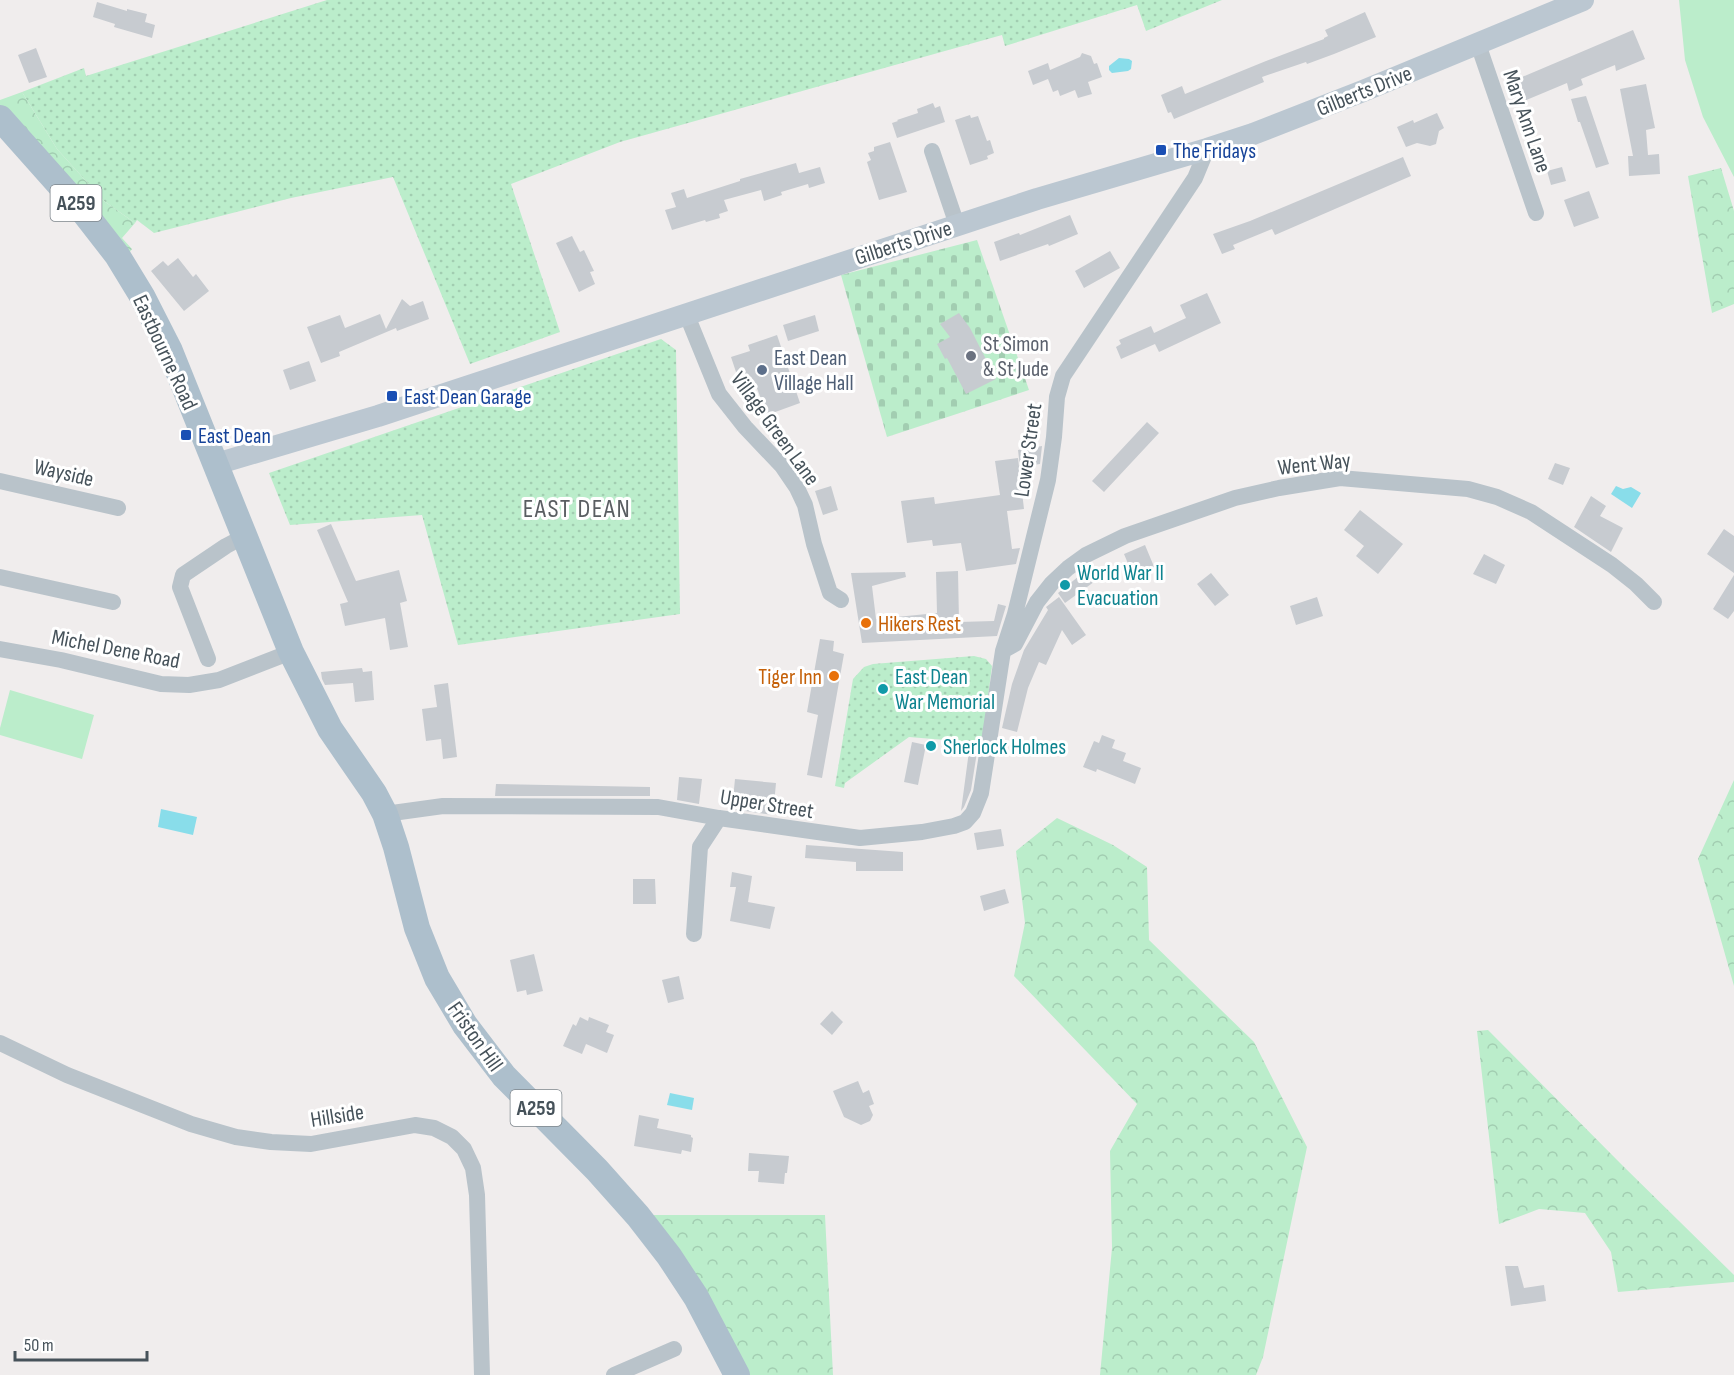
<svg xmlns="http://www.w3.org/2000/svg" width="1734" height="1375" viewBox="0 0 1734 1375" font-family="'Sofia Sans Condensed',sans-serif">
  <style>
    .grass { fill: url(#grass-dots) }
    .forest { fill: url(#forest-crowns) }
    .cemetery { fill: url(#cemetery-stones) }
    .pitch { fill: #bbedcb }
    .water { fill: #89ddea }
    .building { fill: #c7cbd0 }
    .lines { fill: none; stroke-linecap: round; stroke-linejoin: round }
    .street { stroke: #b9c3ca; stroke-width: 16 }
    .secondary { stroke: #bbc7d1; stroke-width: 22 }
    .primary { stroke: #adbfcc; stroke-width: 26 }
    .transit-dot { fill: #1a4fb4; stroke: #fff; stroke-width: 2 }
    .worship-dot { fill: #6b7280; stroke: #fff; stroke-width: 2 }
    .service-dot { fill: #5c6f8a; stroke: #fff; stroke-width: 2 }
    .culture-dot { fill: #0f9aa8; stroke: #fff; stroke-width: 2 }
    .food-dot { fill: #e8710a; stroke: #fff; stroke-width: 2 }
    .labels { text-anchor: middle; stroke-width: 6; stroke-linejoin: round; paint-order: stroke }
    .shield { fill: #fff; stroke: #7e868c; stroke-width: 1.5 }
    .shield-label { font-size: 21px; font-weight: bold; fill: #46525a }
    .street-label { font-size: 22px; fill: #46525a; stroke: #fff }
    .transit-label { font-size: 22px; fill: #164399; stroke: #fff; text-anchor: start }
    .worship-label { font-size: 22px; fill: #5b616d; stroke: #fff; text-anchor: start }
    .service-label { font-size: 22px; fill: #4e5e75; stroke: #fff; text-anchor: start }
    .culture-label { font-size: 22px; fill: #0d838f; stroke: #fff; text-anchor: start }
    .food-label { font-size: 22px; fill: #c56008; stroke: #fff; text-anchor: start }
    .quarter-label { font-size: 26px; letter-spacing: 1.5px; fill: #5a5e62; stroke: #fff }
  </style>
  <defs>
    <pattern id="grass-dots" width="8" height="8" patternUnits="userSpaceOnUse" patternTransform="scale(1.5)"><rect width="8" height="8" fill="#bbedcb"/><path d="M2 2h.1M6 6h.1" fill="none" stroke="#a2cdb1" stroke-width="1.8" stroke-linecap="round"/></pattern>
    <pattern id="forest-crowns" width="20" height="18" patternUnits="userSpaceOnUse" patternTransform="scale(1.5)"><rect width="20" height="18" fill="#bbedcb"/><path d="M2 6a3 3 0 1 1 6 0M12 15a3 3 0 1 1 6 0" fill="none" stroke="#a2cdb1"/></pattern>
    <pattern id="cemetery-stones" width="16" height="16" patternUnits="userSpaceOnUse" patternTransform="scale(1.5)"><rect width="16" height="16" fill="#bbedcb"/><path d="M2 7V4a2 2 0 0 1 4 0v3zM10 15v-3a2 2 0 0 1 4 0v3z" fill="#a2cdb1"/></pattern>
  </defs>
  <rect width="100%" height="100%" fill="#f0eded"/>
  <path class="grass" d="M327 0H1222L1146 31 1137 5 1005 46 1002 35 620 142 511 184 560 332 470 364 393 177 291 198 154 233 137 220 135 223 104 201 57 149 22 92 84 68 86 76Z
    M661 339 676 350 680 614 458 645 422 515 290 525 269 473Z
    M974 656 986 659 992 666 982 743 909 737 845 783 844 788 835 786 853 679 864 667 873 664Z"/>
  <path class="forest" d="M22 92 57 149 104 201 135 223 122 238 132 249 129 253 0 111V100Z
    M1721 168 1734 211V304L1712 313 1688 176Z
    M1734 780V986L1698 859Z
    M1057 818 1113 845 1147 867 1149 940 1254 1042 1307 1147 1263 1357 1256 1375H1100L1112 1248 1110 1151 1137 1104 1014 976 1025 923 1016 851Z
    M1488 1030 1623 1166 1734 1275V1282L1618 1292 1611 1252 1585 1213 1539 1209 1499 1224 1477 1031Z
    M653 1215H825L833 1375H749Z"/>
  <path class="cemetery" d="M977 240 1029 390 887 437 841 275Z"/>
  <path class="pitch" d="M1679 0H1734V177L1703 117 1685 60Z
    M10 690 94 715 82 759 0 735V728Z"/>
  <path class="water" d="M1119 58 1129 59 1132 61 1131 69 1128 71 1112 73 1109 70V66Z
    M1616 486 1623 489 1631 487 1641 493 1632 508 1611 494Z
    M161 809 197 817 193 835 158 827Z
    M670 1093 694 1098 692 1110 667 1105Z"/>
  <path class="building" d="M97 2 127 11V9L147 14 145 22 155 25 152 38 114 27 115 24 93 17Z
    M1365 12 1376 37 1334 54 1307 64 1306 62 1262 77 1264 82 1174 119 1171 112 1168 113 1161 95 1182 86 1185 94 1266 61 1324 39V38L1328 36 1325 30Z
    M1633 30 1645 59 1616 71 1615 65 1581 79 1583 85 1569 91 1567 83 1517 104 1508 83Z
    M36 48 47 77 29 83 18 55Z
    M1082 53 1091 56 1094 64 1097 63 1102 77 1088 82 1092 94 1078 98 1075 90 1060 96 1058 90 1053 92 1048 79 1033 85 1028 71 1048 63 1050 70 1080 57Z
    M1646 84 1655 128 1646 130 1648 155 1659 154 1660 174 1629 176 1628 156H1633L1620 89Z
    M1586 96 1609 164 1596 168 1580 122H1578L1571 99Z
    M933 103 935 108 940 106 945 122 897 138 892 123 898 121 897 120 918 113 917 109Z
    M1437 113 1444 128 1439 131 1436 144 1430 146 1417 143 1406 147 1397 127 1413 120 1414 123Z
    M970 115 971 118 978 116 987 141 990 140 994 153 987 156 988 159 970 165 955 120Z
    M890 142 907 192 879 200 867 162 871 160 868 153 874 151V147Z
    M1403 157 1411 176 1275 235 1272 229 1233 245 1235 249 1222 254 1213 234 1250 221Z
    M796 163 799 173 820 167 825 183 809 188 808 184 781 192 782 195 764 201 761 190 724 200 728 211 719 214 720 218 706 222 705 220 672 230 665 210 676 207 671 193 684 189 687 198 740 181V179Z
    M1562 167 1566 181 1551 185 1547 171Z
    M1589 191 1599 218 1574 227 1564 200Z
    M1070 215 1078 234 1049 246 1048 244 1000 261 994 242 1019 233 1020 235Z
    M572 236 580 252 584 250 594 271 590 272 595 284 579 292 556 243Z
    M1110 251 1120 268 1084 288 1075 271Z
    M178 258 193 277 196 274 209 291 184 311 151 271 163 261 168 266Z
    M1207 293 1221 323 1159 352 1155 344 1121 359 1116 347 1121 344 1119 340 1151 326 1154 333 1186 318 1180 305Z
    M402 299 410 306 423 301 429 319 397 331 396 328 339 352 340 356 321 363 307 327 340 315 345 328 380 314 386 329Z
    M959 313 970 328 996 379 966 394 947 358 945 359 937 344 950 337 940 324Z
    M815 315 819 331 788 341 783 325Z
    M777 335 800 403 767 415 755 383 741 387 731 357 750 351 748 345Z
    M309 361 316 381 290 390 283 370Z
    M1147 422 1159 433 1104 492 1092 481Z
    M1042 446 1040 464 1020 467 1018 450Z
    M1018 458 1024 509 1007 511 1012 549 1020 548 1016 564 966 571 961 543 933 546 932 540 907 543 901 501 934 497 935 504 1000 495 995 461Z
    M1555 463 1570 468 1563 485 1548 479Z
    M831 486 838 510 823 515 815 491Z
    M1591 496 1606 506 1600 516 1623 528 1611 552 1574 527Z
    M1360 510 1403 544 1378 574 1356 556 1364 546 1344 530Z
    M331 524 356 581 399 570 407 601 400 603 408 647 390 650 385 618 345 626 340 604 348 602 317 530Z
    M1724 529 1734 536V573L1707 554Z
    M1145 545 1155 569 1134 578 1124 554Z
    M1484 554 1505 565 1496 584 1473 574Z
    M1089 568 1098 579 1065 603 1058 593Z
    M958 571 959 622 994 621 998 604 1006 606 997 636 862 643 851 573 905 572 906 577 872 586 876 619 937 613 936 572Z
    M1211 573 1229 595 1215 606 1197 584Z
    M1734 575V611L1728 619 1713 609Z
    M1059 597 1086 635 1072 645 1062 630 1046 665 1039 662 1028 688 1017 732 1002 728 1012 684 1024 650 1048 610 1046 607Z
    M1317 597 1323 616 1296 625 1290 606Z
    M820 639 834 641 833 651 844 654 822 778 807 775 818 715 807 712Z
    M362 668 363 672 372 671 374 700 355 702 353 683 325 685 322 679 321 672Z
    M448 683 457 757 443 759 441 739 426 741 422 709 437 707 434 685Z
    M1102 735 1115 740 1112 748 1126 753 1123 761 1141 768 1135 784 1097 769 1096 772 1083 767 1094 741 1099 743Z
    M912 742 926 745 918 785 904 782Z
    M969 751 977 752 971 790 964 807 961 811Z
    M679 777 702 779 699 804 677 800Z
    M735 779 776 783 773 815 732 809Z
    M496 784 650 787V796H495Z
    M1001 829 1004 846 977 850 974 833Z
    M806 845 903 852V871H856V862L805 858Z
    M732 872 752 876 748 902 775 907 770 929 730 921 736 887H730Z
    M633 879H655L656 904H633Z
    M1005 889 1009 903 984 911 980 896Z
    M534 954 543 991 527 995 526 990 517 992 510 960Z
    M679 976 684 999 668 1003 662 980Z
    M832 1011 843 1022 832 1035 820 1024Z
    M580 1017 588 1021 589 1017 609 1025 606 1032 614 1035 607 1053 586 1044 582 1054 563 1046 573 1024 576 1026Z
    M858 1081 863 1093 869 1090 874 1104 869 1106 873 1115 870 1121 861 1125 844 1117 833 1091Z
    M639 1115 659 1119 657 1128 691 1135V1137L693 1138 691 1152 682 1150 681 1154 634 1146Z
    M749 1153 789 1156 787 1173H785L784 1184 758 1182 759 1171H748Z
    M1505 1266H1518L1524 1288 1544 1285 1546 1301 1511 1306Z"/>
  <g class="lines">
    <path class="street" d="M1478 44 1536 213
      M932 151 957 225
      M686 313 719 394 745 427 782 466 797 488 805 505 814 544 830 593 841 600
      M0 481 118 508
      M0 577 113 602
      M0 649 61 660 161 684 189 685 219 680 291 652
      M1006 649 1015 644 1037 602 1052 583 1068 568 1086 555 1125 536 1235 498 1279 488 1340 478 1468 489 1497 497 1531 512 1612 565 1636 584 1654 602
      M208 659 180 587 183 575 226 546 245 536
      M385 814 443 806 658 807 719 818 860 838 922 832 954 826 965 822 973 813 981 793 1003 651 1015 614 1048 480 1054 437 1057 397 1063 376 1195 178 1207 149
      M694 934 700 847 719 818
      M0 1043 67 1075 191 1124 236 1137 271 1142 311 1144 415 1125 434 1128 452 1137 464 1149 473 1168 477 1195 482 1375
      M614 1375 674 1349"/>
    <path class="secondary" d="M216 464 378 416 1037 199 1207 149 1253 134 1363 91 1583 0"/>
    <path class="primary" d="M0 118 82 210 117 255 142 296 170 351 291 652 330 729 374 793 385 814 396 847 417 928 437 978 465 1025 504 1076 597 1170 638 1216 669 1256 696 1297 737 1375"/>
  </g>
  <g class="transit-dot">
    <rect x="1155" y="144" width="12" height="12" rx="3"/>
    <rect x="386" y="390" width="12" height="12" rx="3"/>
    <rect x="180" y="429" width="12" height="12" rx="3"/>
  </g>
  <circle class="worship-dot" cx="971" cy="356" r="6"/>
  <circle class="service-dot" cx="762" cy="370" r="6"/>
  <g class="culture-dot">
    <circle cx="1065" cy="585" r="6"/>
    <circle cx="883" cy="689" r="6"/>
    <circle cx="931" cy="746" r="6"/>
  </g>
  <g class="food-dot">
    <circle cx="866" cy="623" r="6"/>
    <circle cx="834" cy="676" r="6"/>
  </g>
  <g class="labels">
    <g class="shield">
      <rect x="50.5" y="185" width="51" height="36" rx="4.5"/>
      <rect x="510.5" y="1090" width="51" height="36" rx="4.5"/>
    </g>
    <g class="shield-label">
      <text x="76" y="210">A259</text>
      <text x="536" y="1115">A259</text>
    </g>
    <g class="street-label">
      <text transform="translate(1364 90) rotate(-22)" y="8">Gilberts Drive</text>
      <text transform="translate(1528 121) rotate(71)" y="8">Mary Ann Lane</text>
      <text transform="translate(903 242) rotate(-18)" y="8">Gilberts Drive</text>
      <text transform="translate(166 352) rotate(65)" y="8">Eastbourne Road</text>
      <text transform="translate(776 428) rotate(54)" y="8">Village Green Lane</text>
      <text transform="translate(1027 450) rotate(-82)" y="8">Lower Street</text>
      <text transform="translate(1314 463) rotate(-6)" y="8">Went Way</text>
      <text transform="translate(64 472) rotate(13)" y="8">Wayside</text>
      <text transform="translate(116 648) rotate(11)" y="8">Michel Dene Road</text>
      <text transform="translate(767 803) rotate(9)" y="8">Upper Street</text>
      <text transform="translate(476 1036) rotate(55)" y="8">Friston Hill</text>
      <text transform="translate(337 1115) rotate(-9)" y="8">Hillside</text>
    </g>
    <g class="transit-label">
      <text x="1173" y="158">The Fridays</text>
      <text x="404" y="404">East Dean Garage</text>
      <text x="198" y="443">East Dean</text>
    </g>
    <g class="worship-label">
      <text x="983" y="351">St Simon<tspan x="983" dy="25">&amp; St Jude</tspan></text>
    </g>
    <g class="service-label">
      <text x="774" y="365">East Dean<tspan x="774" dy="25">Village Hall</tspan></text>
    </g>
    <g class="culture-label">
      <text x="1077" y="580">World War II<tspan x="1077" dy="25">Evacuation</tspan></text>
      <text x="895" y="684">East Dean<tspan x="895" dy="25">War Memorial</tspan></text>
      <text x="943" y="754">Sherlock Holmes</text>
    </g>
    <g class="food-label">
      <text x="878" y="631">Hikers Rest</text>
      <text x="822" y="684" text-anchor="end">Tiger Inn</text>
    </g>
    <g class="quarter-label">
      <text x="577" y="517">EAST DEAN</text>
    </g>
  </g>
  <path d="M15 1351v9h132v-9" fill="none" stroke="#46525a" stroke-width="3"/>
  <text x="24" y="1351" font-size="18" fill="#46525a" stroke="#ffffff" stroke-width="4.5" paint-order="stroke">50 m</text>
</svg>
